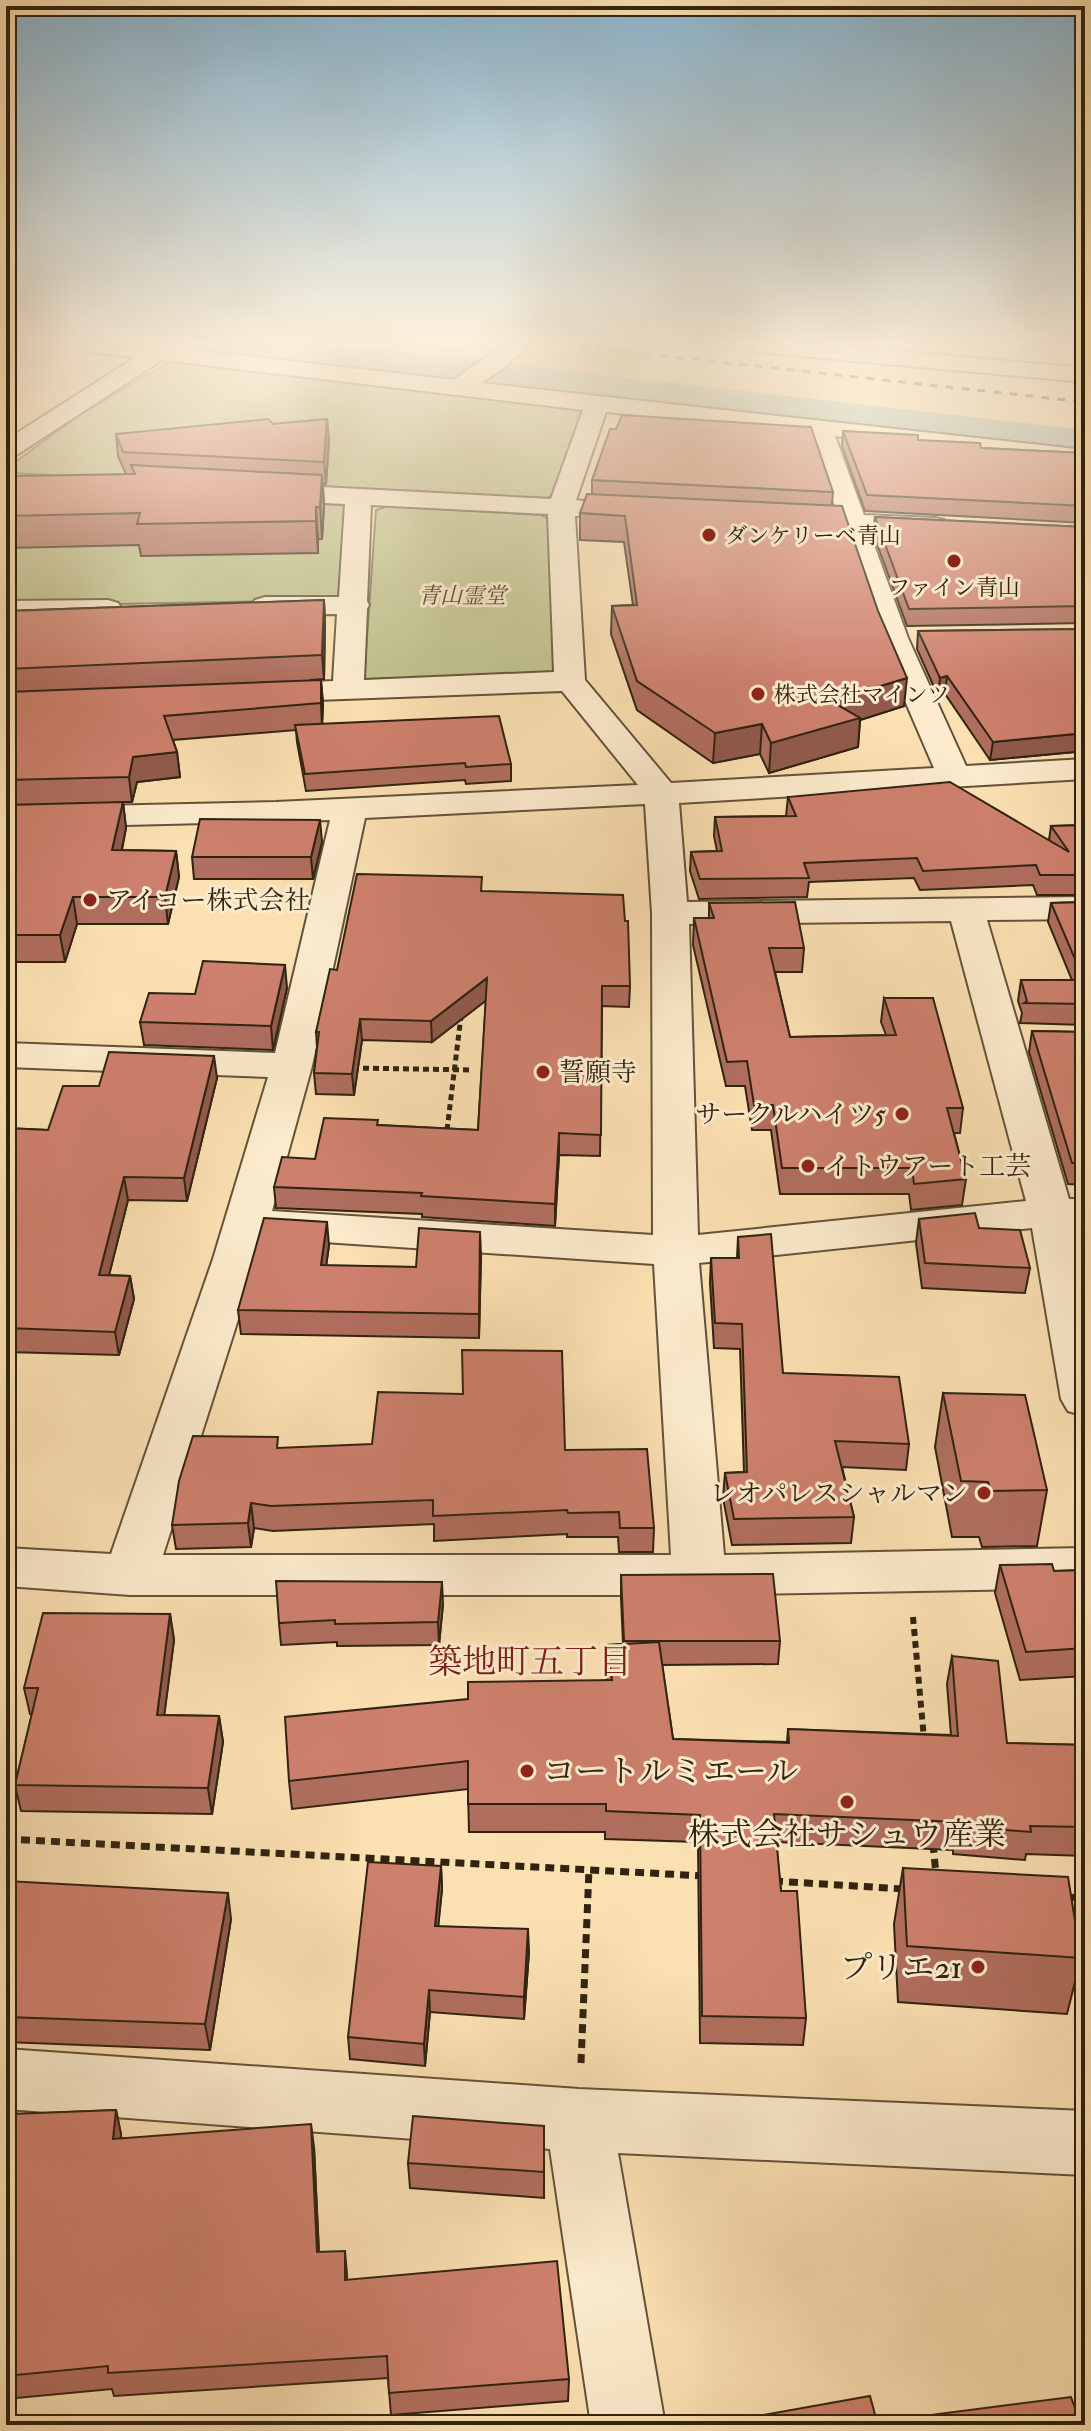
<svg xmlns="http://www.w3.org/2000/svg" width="1091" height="2431" viewBox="0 0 1091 2431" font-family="'IM FELL Double Pica','Noto Serif JP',serif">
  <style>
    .green { fill: #bfc28c; stroke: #78724e; stroke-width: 2 }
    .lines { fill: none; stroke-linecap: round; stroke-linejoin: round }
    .river { fill: #9fbcb1; fill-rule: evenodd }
    .minor-casing { stroke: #635239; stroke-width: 4 }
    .path-far2 { stroke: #302311; stroke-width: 5; stroke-dasharray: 6 4; stroke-linecap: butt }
    .path-far1 { stroke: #302311; stroke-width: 6; stroke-dasharray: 7 5; stroke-linecap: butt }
    .path { stroke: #302311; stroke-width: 7; stroke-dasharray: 9 6; stroke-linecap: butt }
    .minor { fill: #fcebcd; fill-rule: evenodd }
    .rail { stroke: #302311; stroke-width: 3; stroke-dasharray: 8 8; stroke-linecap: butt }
    .wall { fill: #b06e5e; stroke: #302311; stroke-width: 2 }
    .shaded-wall { fill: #905a4c; stroke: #302311; stroke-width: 2 }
    .building { fill: #cd806d; stroke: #302311; stroke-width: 2 }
    .poi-dot { fill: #8f2418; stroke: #fcebcd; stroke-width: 3 }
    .labels { text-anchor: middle; stroke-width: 6; stroke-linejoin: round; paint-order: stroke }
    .far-poi-label { font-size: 22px; fill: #302311; stroke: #fcebcd; text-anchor: start }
    .far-park-label { font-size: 22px; font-style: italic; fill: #5b5336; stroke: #fcebcd }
    .poi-label { font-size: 26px; fill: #302311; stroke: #fcebcd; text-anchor: start }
    .near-poi-label { font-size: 32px; fill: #302311; stroke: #fcebcd; text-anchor: start }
    .near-neighbourhood-label { font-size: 34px; fill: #7a1f14; stroke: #fcebcd }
  </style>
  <rect width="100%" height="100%" fill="#fbe0b2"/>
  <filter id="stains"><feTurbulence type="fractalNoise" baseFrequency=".0025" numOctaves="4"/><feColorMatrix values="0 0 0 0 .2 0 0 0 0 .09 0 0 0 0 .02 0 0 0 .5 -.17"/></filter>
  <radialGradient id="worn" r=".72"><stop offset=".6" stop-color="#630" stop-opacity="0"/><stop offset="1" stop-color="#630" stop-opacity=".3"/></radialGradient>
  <path class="green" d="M180 361 574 407 585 412 552 496 541 499 9 473 6 469 78 416 167 363Z
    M6 488 342 505 348 507 344 595 332 600 6 606Z
    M388 506 541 515 549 519 560 670 548 677 374 683 364 679 376 510Z"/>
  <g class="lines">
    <path class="river" d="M204 345H344L1085 430V460L226 358 210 354Z"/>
    <defs>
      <path id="minor" d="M77 345H148L454 380 503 345H528L503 369 481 383 1085 450V466L835 436 864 515 935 518 944 520 948 526 944 532 935 534 869 531 908 638 966 766 1085 759V779L679 803 687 902 1085 897V919L987 920 1069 1199H1085V1225H1076L1085 1274V1416L1068 1411 1061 1399 1032 1228 699 1263 724 1555 1085 1548V1588L699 1595H130L6 1586V1548L111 1554 213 1259 268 1077 6 1067V1043L275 1053 330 820 6 828V808L276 802 638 785 562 691 261 702 250 700 246 693 250 686 261 684 333 681 337 614 265 615 255 612 251 606 255 600 265 597H339L345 504 264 500 255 498 251 492 255 486 264 484 551 499 583 410 162 360 15 456 6 458V440L136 357 88 352ZM606 412 810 433 837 513H779L775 519 779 525 842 530 878 638 934 768 671 783 585 680 575 516 600 515 604 509 600 503 576 500ZM371 505 548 514 554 672 364 680 367 609 369 605 367 601ZM645 804 652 913 653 1235 272 1211 312 1066 365 818ZM951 921 1026 1201 698 1235 689 924ZM264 1238 654 1264 671 1555H163Z
        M745 345H832L1085 368V382L756 352Z
        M108 600 118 603 122 609 118 615 6 619V601Z
        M6 2049 579 2089 1085 2111V2175L618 2153 665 2425H591L550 2149 6 2109Z"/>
    </defs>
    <use href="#minor" class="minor-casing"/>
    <path class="path-far2" d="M353 1068 473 1070
      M447 1130 461 1016"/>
    <path class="path-far1" d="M913 1617 924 1739"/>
    <path class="path" d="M6 1839 705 1876
      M933 1844 936 1874
      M774 1881 904 1889
      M1066 1897 1085 1898
      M581 2063 589 1869"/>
    <use href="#minor" class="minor"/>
    <path class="rail" d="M564 345 1085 402"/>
  </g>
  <path class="wall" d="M327 419 329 440 326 484H323L324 506 322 539H318V553L141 556 139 545 6 548V498L126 474 118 456 116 434 273 424Z
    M843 431 981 448 1085 453V523L865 511 842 446Z
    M592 480 833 492 832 505 904 706 860 720 858 747 769 773 760 754 713 763 637 710 611 634 612 606 633 605 624 542 580 540V513L592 494Z
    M875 517 1085 527V623L907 626 873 533Z
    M324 600 325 623 324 679 310 680H321L323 704 322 724 511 764V781L466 784 465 780 306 791 297 742 296 730 173 740 177 752 180 777 137 782 132 802H123L126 828 122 850 176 851 179 877 168 924H77L65 962H6V611Z
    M1085 629V751L990 760 945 694 938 696 917 649 918 631Z
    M788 797 1049 840 1051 826 1085 825V895H1037L1033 885 920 890 914 878 809 882 807 897 699 899 690 871 691 852 717 851 714 836 715 817 786 816Z
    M322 842 313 879H194L192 857Z
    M482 891 630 986 629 1007 602 1006 600 1156 559 1155 555 1226 422 1217V1214L276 1208 274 1187 315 1159 379 1125 478 1130 486 1000 432 1042 362 1040 354 1095 316 1094 314 1073 317 1047 316 1032 337 970Z
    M1085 902V1025L1020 1023 1022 1013 1018 1001 1021 980H1072L1048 922 1051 903Z
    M709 903 804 948 802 972H775L790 1037 886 1035 881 1022 884 998 963 1108 960 1133H954L966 1179 962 1205 911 1210 909 1194H780L771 1130H752L745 1086H726L693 945 694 918H709Z
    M287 988 273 1050 144 1045 140 1022Z
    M1032 1031 1085 1032V1185L1068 1184 1029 1052Z
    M217 1078 187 1201 128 1200 109 1275 130 1276 134 1299 119 1355 6 1352V1249L7 1245H6V1128L48 1130 99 1086Z
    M919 1219 979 1228 1030 1268 1025 1293 922 1288 916 1243Z
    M738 1237 783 1373 909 1444 906 1470 842 1467 854 1517 851 1543 732 1545 723 1498 725 1473 744 1472 740 1349 714 1348 710 1283 711 1258H737Z
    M329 1245 326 1266 416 1267 481 1255 479 1338 241 1334 238 1310Z
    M943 1393 1047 1490 1037 1546 982 1547 979 1537H952L935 1447Z
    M279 1448 565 1450 654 1528 653 1552H619L618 1537H567V1534L434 1541V1524L273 1531 254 1528 251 1547 176 1549 172 1525Z
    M1000 1565 1054 1571 1085 1570V1676L1020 1680 995 1593Z
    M621 1575 780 1641 778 1664 662 1665 673 1739 787 1742 788 1729 951 1735 947 1684 952 1656 1007 1743 1085 1745V1856L1026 1854 1025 1860 953 1854V1850L776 1842 781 1891 806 2018 803 2045 700 2043 698 1842 605 1839V1832H469L468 1789 292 1809 289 1781 468 1699 607 1680V1645L623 1644 621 1598Z
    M443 1604 439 1645 337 1646V1642L281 1645 279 1623Z
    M170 1614 174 1640 164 1715 219 1716 223 1742 212 1814 21 1811 15 1785 32 1714H30L24 1688Z
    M441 1866 442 1889 438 1926 529 1952 524 2019 430 2012 425 2066 350 2059 348 2037Z
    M903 1868 1081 1958 1067 2014 898 2002 894 1924Z
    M6 1881 231 1919 210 2050 6 2042Z
    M6 2101H13L17 2114 116 2110 121 2134V2138L314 2147 319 2252 347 2274V2280L569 2379 568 2401 391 2415 388 2378 114 2396 112 2389 6 2399Z
    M544 2126V2198L410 2188 408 2163Z"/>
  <path class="shaded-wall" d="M327 419 329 440 326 484 324 462Z
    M322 475 324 506 322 539 320 507Z
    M316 507 318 539V553L316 521Z
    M324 600 325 623 324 679 322 655Z
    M947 676 945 694 938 696 940 678Z
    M907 678 904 706 860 720 858 747 769 773 771 743 831 701Z
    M321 680 323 704 322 728 321 703Z
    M762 724 760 754 713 763 715 733Z
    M1085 733V751L990 760 993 742Z
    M177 752 180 777 137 782 132 802 129 777 133 757Z
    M123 802 126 828 116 877 112 850Z
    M320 820 322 842 313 879 311 857Z
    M176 851 179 877 168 924 165 897Z
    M73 897 77 924 65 962 60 935Z
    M285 965 287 988 273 1050 271 1026Z
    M487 978 488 999 432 1042 431 1021Z
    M360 1019 362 1040 354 1095 352 1074Z
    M214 1056 217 1078 187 1201 184 1178Z
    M559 1133V1155L555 1226V1204Z
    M124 1177 128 1200 103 1299 99 1275Z
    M327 1222 329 1245 323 1289 321 1265Z
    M480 1232 481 1255 479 1338V1314Z
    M130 1276 134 1299 119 1355 115 1332Z
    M251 1503 254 1528 251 1547 248 1523Z
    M442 1582 443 1604 439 1645 438 1622Z
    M170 1614 174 1640 161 1741 157 1715Z
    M219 1716 223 1742 212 1814 208 1788Z
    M441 1866 442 1889 436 1949 435 1926Z
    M228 1893 231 1919 210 2050 205 2024Z
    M528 1929 529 1952 524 2019V1997Z
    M429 1990 430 2012 425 2066 424 2044Z
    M13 2101 20 2125 12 2114Z
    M116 2110 121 2134 119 2162 113 2139Z
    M311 2124 314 2147 320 2276 317 2252Z
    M345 2251 347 2274V2303L345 2280Z"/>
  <path class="building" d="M622 415 811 427 833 492 592 480 610 429H616Z
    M268 419 273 424 327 419 324 462 123 452 116 434Z
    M843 431 918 435V440L980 443 981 448 1085 453V506L867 495Z
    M131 465 322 475 320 507H316V521L137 524 140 513 6 516V498L15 476 135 474Z
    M587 494 842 506 878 611 907 678 831 701 860 718 771 743 762 724 715 733 637 681 612 606 637 605 625 516 580 513Z
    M875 517 1085 527V606L909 609Z
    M324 600 322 655 6 669V611Z
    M1085 629V733L993 742 947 676 940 678 918 631Z
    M321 680V703L164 716 177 752 133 757 129 777 6 780V692Z
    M499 716 511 764 466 767 465 763 305 774 295 725Z
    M950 782 1069 852 1051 826 1085 825V875H1040L1036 865 923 871 917 858 804 863 809 878 700 879 691 852 722 851 715 817 796 816 788 797Z
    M123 802 112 850 176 851 165 897H73L60 935H6V805Z
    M200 819 320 820 311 857H192Z
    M357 874 482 877 481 891 623 895 625 921H628L630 986H602L601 1135 559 1133 555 1204 421 1196 422 1193 274 1187 282 1157 315 1159 324 1118 378 1120 377 1125 478 1130 487 978 431 1021 360 1019 352 1074 314 1073 319 1032H316L330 969 337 970Z
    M795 902 804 948H769L790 1037 896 1035 884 998H933L963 1108H947L966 1179 914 1184 912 1168H782L773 1105H754L747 1061 727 1062 694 918H714L709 903Z
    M1085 902V1004L1024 1003 1027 1001 1021 980H1084L1051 903Z
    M203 961 285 965 271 1026 140 1022 149 993 195 994Z
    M1032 1031 1085 1032V1163H1072Z
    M109 1052 214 1056 184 1178 124 1177 99 1275 130 1276 115 1332 6 1328V1249L16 1223 6 1222V1128L48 1130 63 1086H99Z
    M975 1213 979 1228 1020 1230 1030 1268 925 1263 919 1219Z
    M264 1218 327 1222 321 1265 416 1267 419 1228 480 1232 479 1314 238 1310Z
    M771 1234 783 1373 899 1377 909 1444 835 1441 854 1517 734 1519 725 1473 747 1472 742 1324 715 1323 711 1258H739L738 1237Z
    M462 1350 562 1351 565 1450 647 1449 654 1528H620L619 1512 568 1513 567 1510 433 1516V1500L271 1506 251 1503 248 1523 172 1525 179 1481 193 1436 278 1437 277 1448 372 1444 378 1392 463 1394Z
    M943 1393 1025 1395 1047 1490 991 1491 988 1482 961 1481Z
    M1052 1564 1054 1571 1085 1570V1648L1026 1652 1000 1565Z
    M773 1574 780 1641H624L621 1575Z
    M276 1581 442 1582 438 1622 335 1624V1620L279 1623Z
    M43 1613 170 1614 157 1715 219 1716 208 1788 15 1785 38 1688H24Z
    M659 1642 673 1739 789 1743 788 1729 958 1736 952 1656 998 1661 1007 1743 1085 1745V1827L1030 1826 1031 1832 958 1826V1822L774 1814 781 1891H797L806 2018 702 2016 700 1815 606 1811V1804H468V1761L289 1781 285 1717 468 1699V1682L612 1680 607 1645Z
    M368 1862 441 1866 435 1926 528 1929 524 1997 429 1990 424 2044 348 2037Z
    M903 1868 1068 1877 1081 1958 907 1946Z
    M6 1881 228 1893 205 2024 6 2017Z
    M6 2101H13L12 2114 116 2110 113 2139 311 2124 317 2252 345 2251V2280L557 2261 569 2379 389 2393 387 2356 108 2373V2366L6 2376Z
    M413 2116 544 2126V2172L408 2163Z
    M870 2396 877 2422 1071 2397 1081 2425H708Z"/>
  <linearGradient id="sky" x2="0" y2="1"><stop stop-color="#8bb7d2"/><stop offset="0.5" stop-color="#fdf1dc"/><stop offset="1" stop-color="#fdf1dc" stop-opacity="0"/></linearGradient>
  <rect width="1091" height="686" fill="url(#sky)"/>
  <g class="poi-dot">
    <circle cx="709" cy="535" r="8"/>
    <circle cx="954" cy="561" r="8"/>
    <circle cx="758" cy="694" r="8"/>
    <circle cx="90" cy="900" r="8"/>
    <circle cx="543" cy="1072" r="8"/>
    <circle cx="902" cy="1114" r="8"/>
    <circle cx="808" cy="1166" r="8"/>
    <circle cx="984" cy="1493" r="8"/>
    <circle cx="527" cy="1771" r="8"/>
    <circle cx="847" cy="1802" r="8"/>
    <circle cx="978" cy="1967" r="8"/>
  </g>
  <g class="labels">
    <g class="far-poi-label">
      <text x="725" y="543">ダンケリーベ青山</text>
      <text x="954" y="595" text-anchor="middle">ファイン青山</text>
      <text x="774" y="702">株式会社マインツ</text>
    </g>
    <g class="far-park-label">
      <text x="462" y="603">青山霊堂</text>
    </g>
    <g class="poi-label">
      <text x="106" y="909">アイコー株式会社</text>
      <text x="559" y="1081">誓願寺</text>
      <text x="886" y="1123" text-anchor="end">サークルハイツ5</text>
      <text x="824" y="1175">イトウアート工芸</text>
      <text x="968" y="1502" text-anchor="end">レオパレスシャルマン</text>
    </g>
    <g class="near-poi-label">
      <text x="543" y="1782">コートルミエール</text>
      <text x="847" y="1845" text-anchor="middle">株式会社サシュウ産業</text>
      <text x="962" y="1978" text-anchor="end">プリエ21</text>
    </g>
    <g class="near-neighbourhood-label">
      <text x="530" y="1673">築地町五丁目</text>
    </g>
  </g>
  <rect width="1091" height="2431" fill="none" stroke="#fbe0b2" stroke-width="32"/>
  <rect x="8" y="8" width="1075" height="2415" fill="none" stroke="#302311" stroke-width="4"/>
  <rect x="16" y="16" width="1059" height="2399" fill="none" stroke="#302311" stroke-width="2"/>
  <rect width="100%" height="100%" filter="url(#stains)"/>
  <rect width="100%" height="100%" fill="url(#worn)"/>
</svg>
